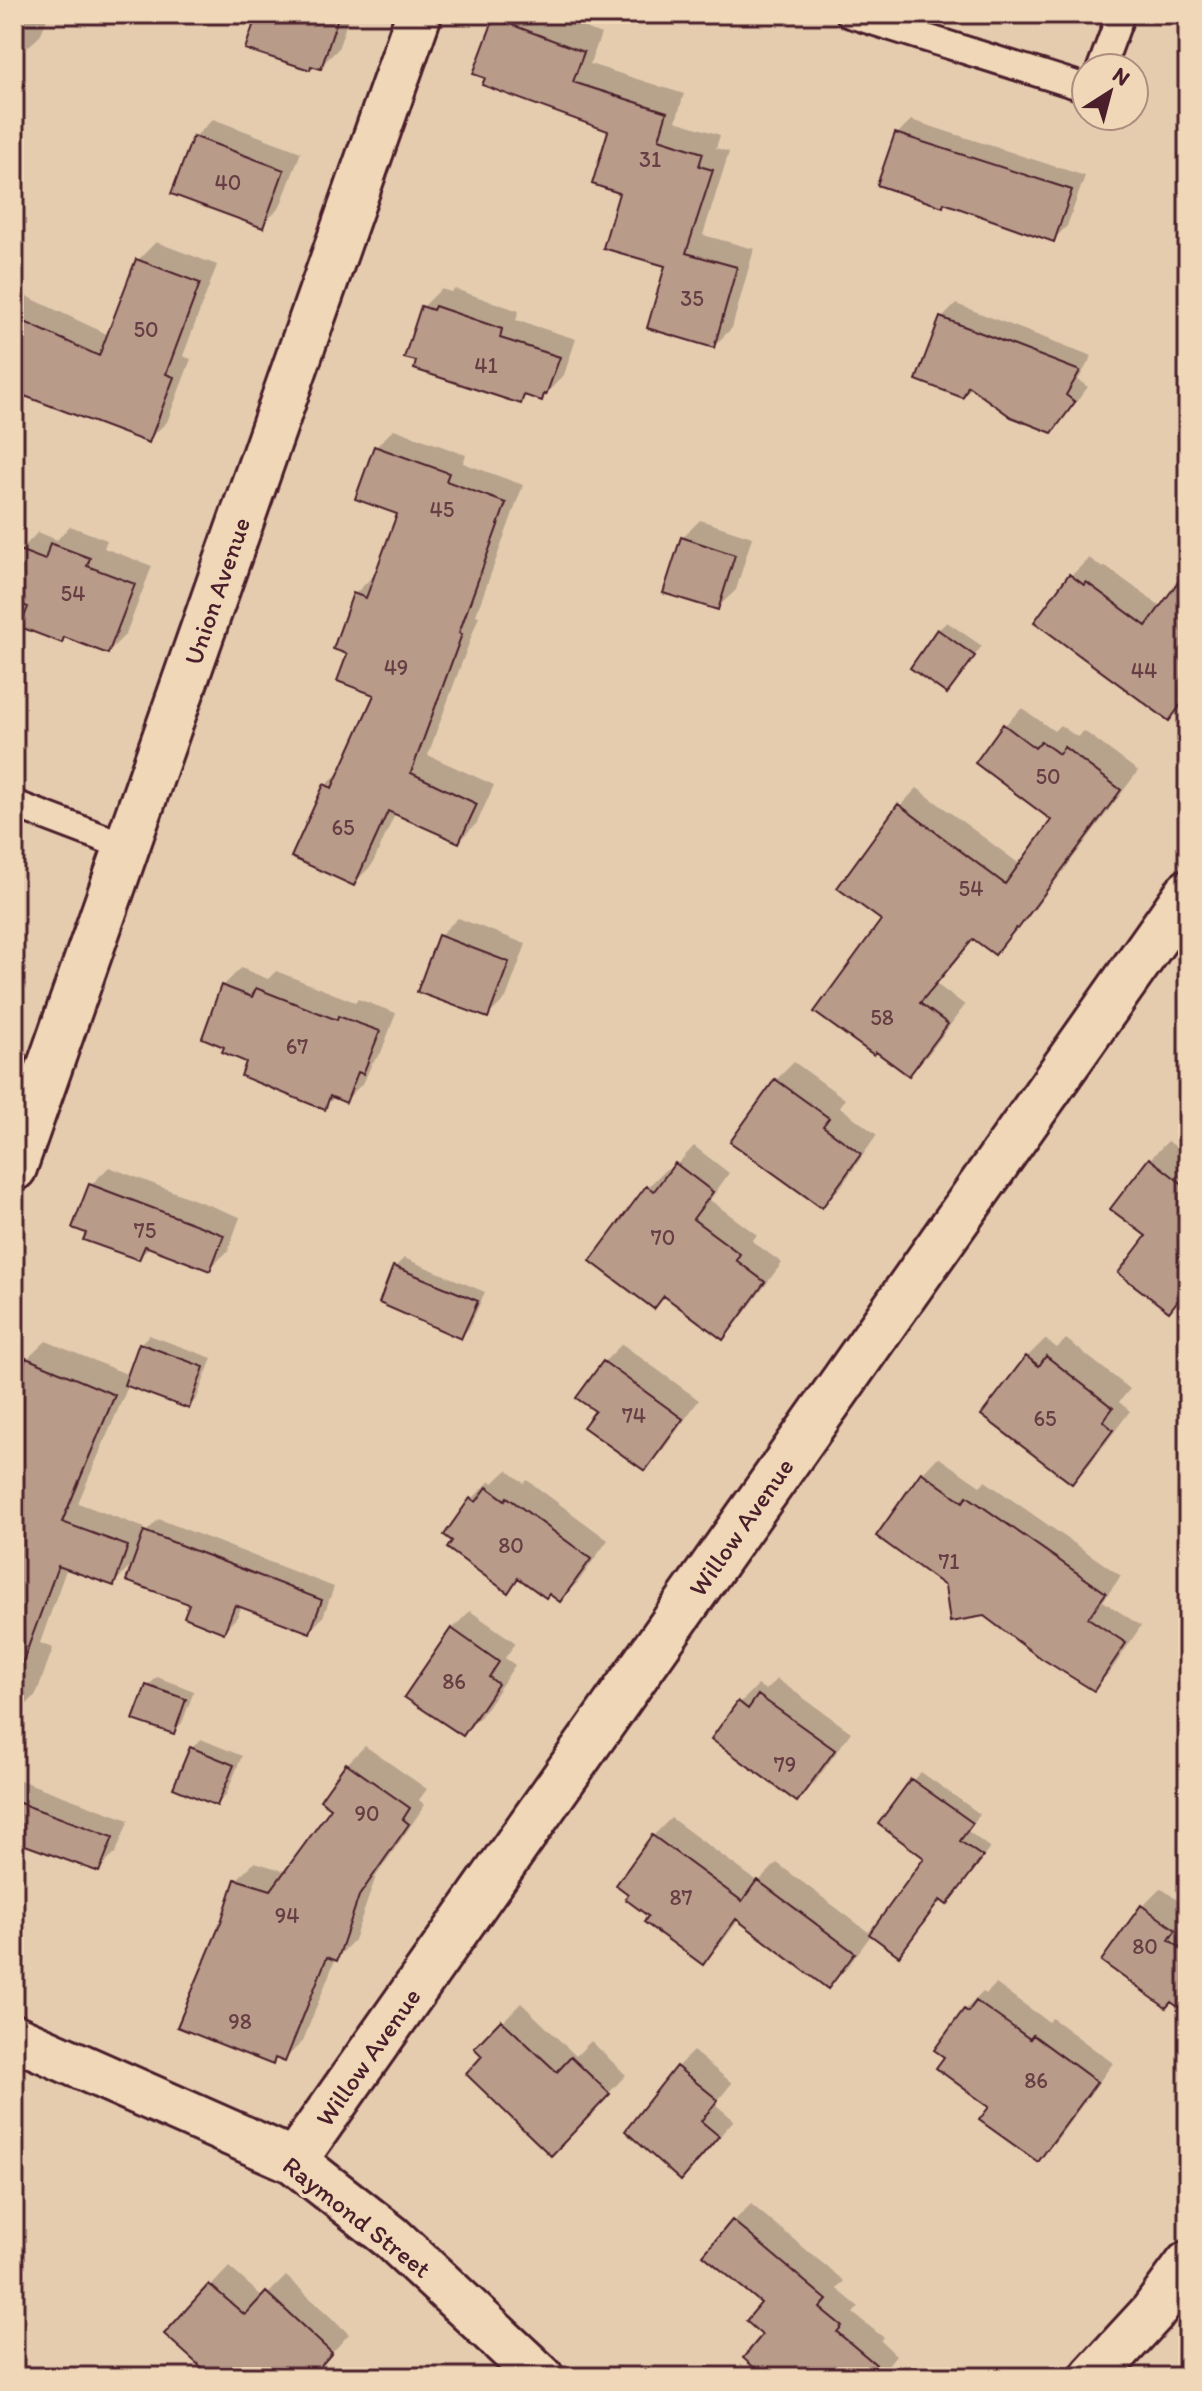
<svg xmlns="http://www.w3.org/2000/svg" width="1202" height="2391" viewBox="0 0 1202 2391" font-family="Itim,sans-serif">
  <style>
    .shadow { fill: #0003 }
    .building { fill: #b99b8a; stroke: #4a1f2b; stroke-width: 2 }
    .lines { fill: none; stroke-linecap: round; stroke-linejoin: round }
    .lane-casing { stroke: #4a1f2b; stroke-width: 32 }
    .street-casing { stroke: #4a1f2b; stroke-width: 50 }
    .secondary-casing { stroke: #4a1f2b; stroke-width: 50 }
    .lane { stroke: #efd7b7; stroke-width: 26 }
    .street { stroke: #efd7b7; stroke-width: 44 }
    .secondary { stroke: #efd7b7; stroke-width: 44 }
    .labels { text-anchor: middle; stroke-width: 8; stroke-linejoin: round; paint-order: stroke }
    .number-label { font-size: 22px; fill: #663e43 }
    .street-label { font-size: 26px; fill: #4a1f2b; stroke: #efd7b7 }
  </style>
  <rect width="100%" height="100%" fill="#e5ccaf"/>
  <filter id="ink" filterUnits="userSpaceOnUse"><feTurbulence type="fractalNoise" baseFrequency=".0125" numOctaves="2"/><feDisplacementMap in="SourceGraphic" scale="16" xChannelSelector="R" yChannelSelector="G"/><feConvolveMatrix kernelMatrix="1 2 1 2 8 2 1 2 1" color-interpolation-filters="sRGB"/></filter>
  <g filter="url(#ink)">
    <path class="shadow" d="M14 14H49L40 36 20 54 14 67Z
      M259 14H350L338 49 320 67 312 64Z
      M501 14H549L601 34 590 64 684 94 676 121 720 135 716 148 729 152 703 235 754 249 732 328 714 346 668 264 622 192 611 130 496 19Z
      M213 119 301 152 280 207 262 225 195 137Z
      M911 120 1085 176 1067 226 1053 240 946 201 942 205 897 134Z
      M156 242 217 265 183 356 191 359 167 422 148 440 26 395 14 407V305L24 295 109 335 138 260Z
      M441 289 451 292 455 289 519 311 516 320 576 339 564 375 541 399 528 394 521 401 423 307Z
      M956 304 1092 356 1078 380 1088 387 1066 416 1052 430 973 386 963 396 942 318Z
      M394 429 466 455 463 463 523 485 476 615 479 616 428 755 494 785 477 823 459 841 396 812 372 865 354 883 325 786 343 768 377 694 350 652 355 594 373 576 376 577 399 513 376 447Z
      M700 520 752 537 736 590 717 608 682 538Z
      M70 526 107 540 104 548 152 566 126 634 108 652 66 636 61 640 30 606 14 599V566L20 551 38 532 57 540Z
      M1188 542V559L1180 553Z
      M1089 558 1103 568 1105 566 1162 607 1188 571V699L1169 718 1071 576Z
      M947 622 982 646 947 692 938 630Z
      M1022 708 1054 731 1060 725 1077 737 1084 731 1138 771 1035 909 1012 935 995 953 975 938 936 984 965 1005 927 1056 909 1073 884 920 900 806 917 788 1021 865 1054 820 1005 725Z
      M458 918 526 944 506 998 488 1016 439 936Z
      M241 968 268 979 276 971 355 1002 358 999 396 1013 381 1053 372 1063 364 1082 346 1100 336 1096 324 1107 226 1046 204 1037 223 986Z
      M794 1062 845 1099 840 1107 877 1135 840 1188 822 1206 776 1080Z
      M1168 1141 1188 1156V1290L1169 1309 1148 1235 1150 1159Z
      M694 1146 729 1173 710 1200 757 1235 752 1241 782 1263 740 1319 722 1337 666 1295 654 1307 648 1187 666 1169 670 1172Z
      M109 1167 240 1217 228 1251 209 1269 150 1246 139 1258 91 1185Z
      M404 1258 485 1292 469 1328 461 1337 395 1267Z
      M149 1335 212 1358 197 1398 189 1407 129 1384 78 1503 145 1528 142 1536 159 1519 334 1587 323 1617 310 1631 242 1606 237 1617 224 1631 136 1561 113 1584 67 1567 40 1643 53 1648 36 1695 18 1713 14 1711V1392L27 1359 46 1341 129 1375 140 1344Z
      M1045 1339 1057 1348 1066 1339 1130 1389 1119 1402 1130 1411 1090 1464 1072 1482 1027 1357Z
      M622 1344 699 1400 662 1451 644 1469 597 1410 604 1362Z
      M938 1457 980 1486 985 1481 1121 1576 1103 1601 1141 1626 1110 1672 1093 1689 984 1614 947 1584 922 1474Z
      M507 1470 524 1483 527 1480 608 1540 578 1582 560 1600 521 1577 508 1590 446 1535 472 1499 490 1481 493 1483Z
      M470 1611 516 1643 505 1658 515 1665 481 1716 463 1734 452 1629Z
      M157 1677 194 1691 182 1723 173 1732 148 1686Z
      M777 1679 851 1732 815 1782 797 1800 740 1703 758 1685 766 1690Z
      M201 1739 242 1756 226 1795 217 1804 192 1748Z
      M365 1746 427 1789 419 1800 425 1805 376 1876 354 1940 335 1960 303 2041 284 2060 278 2057 272 2063 222 1922 236 1880 255 1862 287 1872 334 1807 347 1764Z
      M921 1772 980 1814 968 1831 990 1848 956 1894 947 1903 941 1898 899 1953 872 1934 846 1969 828 1987 739 1919 720 1945 702 1963 651 1915 653 1836 671 1818 758 1882 777 1863 871 1934 927 1857 912 1781Z
      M14 1778 129 1820 116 1852 99 1870 14 1839Z
      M1161 1888 1188 1908 1186 1921 1188 1922V2003L1143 1906Z
      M996 1984 1049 2022 1052 2018 1113 2063 1056 2141 1038 2159 947 2056 965 2010 983 1992 986 1994Z
      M521 2003 576 2056 591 2041 626 2075 551 2153 485 2056 477 2048Z
      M693 2051 732 2083 715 2104 734 2120 697 2162 677 2067Z
      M751 2204 844 2281 837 2289 859 2307 853 2313 884 2338 881 2341 896 2355 878 2377H768L764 2303 733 2222Z
      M229 2267 264 2298 286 2276 349 2334 310 2377H208L211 2374 167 2333Z"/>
    <path class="building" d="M257 14H339L321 69 311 66 310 70 245 49Z
      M494 18 584 52 573 82 667 112 659 139 703 153 699 166 713 170 686 253 737 267 714 348 647 328 665 266 603 248 619 193 592 184 608 131 482 85 485 78 473 74Z
      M895 133 1072 190 1054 242 944 203 943 207 877 185Z
      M193 136 284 170 263 228 171 194Z
      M136 259 200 283 166 374 174 377 149 443 14 392V317L99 356Z
      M421 306 433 310 435 306 502 329 500 338 560 357 546 395 544 394 542 401 524 395 521 404 414 369 416 361 404 358Z
      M940 317 1080 371 1066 395 1075 402 1052 433 1011 417 968 386 963 398 916 380Z
      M374 446 449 473 446 481 506 503 459 633 462 634 411 773 477 804 459 843 388 811 354 886 291 857 324 784 332 788 374 695 337 681 347 654 333 649 353 593 366 598 397 514 355 499Z
      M681 537 735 555 718 610 663 593Z
      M50 543 90 558 87 566 135 584 108 654 64 637 62 643 20 627 28 607 14 602V548L45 560Z
      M1188 568V695L1169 721 1034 622 1069 574 1084 585 1086 582 1146 626Z
      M937 629 975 656 947 694 910 668Z
      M1003 724 1035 748 1041 741 1059 754 1064 747 1121 790 1018 929 1016 928 995 955 973 939 920 1003 948 1024 909 1076 876 1052 874 1055 814 1012 881 920 837 888 898 804 1005 884 1051 820 975 763Z
      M438 935 509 962 488 1018 417 992Z
      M221 985 252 997 256 988 337 1020 338 1016 380 1031 363 1074 358 1072 346 1103 330 1096 325 1110 241 1076 246 1062 222 1052 224 1047 202 1038Z
      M775 1079 829 1118 823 1126 861 1154 822 1208 730 1142Z
      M1149 1158 1184 1185 1188 1179V1287L1169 1312 1118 1273 1146 1236 1110 1209Z
      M675 1163 713 1192 693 1219 740 1254 736 1260 765 1282 723 1340 664 1296 654 1309 590 1261 646 1186 654 1191Z
      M89 1184 224 1235 210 1271 145 1246 139 1260 83 1240 86 1233 72 1228Z
      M393 1266 478 1301 461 1339 379 1303Z
      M139 1343 204 1367 189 1409 124 1385Z
      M1026 1356 1039 1366 1046 1356 1113 1408 1103 1421 1113 1430 1072 1484 981 1415Z
      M26 1358 115 1395 62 1522 128 1546 114 1586 58 1566 19 1672 14 1671V1387Z
      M603 1361 683 1419 645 1471 583 1427 595 1411 576 1398Z
      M921 1472 963 1502 967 1496 1106 1593 1088 1618 1126 1643 1094 1691 1036 1655 984 1616 950 1622 945 1586 876 1536Z
      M487 1487 505 1500 507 1497 591 1559 560 1602 549 1594 546 1598 518 1578 508 1593 447 1548 452 1541 444 1535 470 1498 476 1502Z
      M144 1531 322 1600 310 1633 235 1605 224 1633 184 1617 189 1604 126 1581Z
      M451 1628 499 1662 489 1677 498 1684 463 1736 404 1697Z
      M146 1685 186 1699 174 1734 133 1720Z
      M758 1695 835 1750 797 1802 711 1739 738 1701 748 1709Z
      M190 1747 234 1765 217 1806 173 1788Z
      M346 1763 410 1808 403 1819 409 1824 359 1896 337 1961 327 1957 285 2062 275 2058 273 2065 177 2027 221 1922 235 1879 271 1890 331 1808 320 1800Z
      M911 1779 973 1823 960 1841 983 1857 947 1905 940 1900 899 1956 869 1934 924 1858 878 1824Z
      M14 1801 113 1837 99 1872 14 1841Z
      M652 1835 742 1901 757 1880 855 1953 828 1989 736 1919 703 1965 644 1922 648 1916 625 1899 628 1894 616 1885Z
      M1141 1905 1176 1930 1169 1940 1188 1953V2014L1171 2002 1166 2008 1101 1961Z
      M976 2001 1030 2039 1033 2035 1097 2082 1038 2162 979 2120 989 2107 936 2068 944 2057 934 2050 964 2009 968 2012Z
      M501 2020 557 2072 571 2057 610 2094 551 2156 466 2074 482 2056 474 2048Z
      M676 2066 718 2100 701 2121 719 2136 681 2181 625 2131Z
      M732 2220 827 2300 820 2308 842 2326 837 2332 891 2377H765L743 2358 762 2335 746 2321 761 2303 703 2255Z
      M209 2284 245 2315 266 2292 332 2353 311 2377H212L164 2334Z"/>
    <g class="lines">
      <defs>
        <path id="lane" d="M850 14 1086 88
          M1101 68 1121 14
          M14 804 127 847"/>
        <path id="street" d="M14 1168 419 14
          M14 2037 294 2161 391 2237 541 2377
          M294 2161 1188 892"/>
        <path id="secondary" d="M1093 2377 1152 2313 1188 2264"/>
      </defs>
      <use href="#lane" class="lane-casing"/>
      <use href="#street" class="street-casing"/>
      <use href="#secondary" class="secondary-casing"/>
      <use href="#lane" class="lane"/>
      <use href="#street" class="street"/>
      <use href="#secondary" class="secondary"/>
    </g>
  </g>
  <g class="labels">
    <g class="number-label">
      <text x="650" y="167">31</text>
      <text x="228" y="190">40</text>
      <text x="692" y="306">35</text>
      <text x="146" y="337">50</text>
      <text x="486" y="373">41</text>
      <text x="442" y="517">45</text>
      <text x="73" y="601">54</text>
      <text x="396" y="675">49</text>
      <text x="1144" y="678">44</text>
      <text x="1048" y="784">50</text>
      <text x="343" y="835">65</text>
      <text x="971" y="896">54</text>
      <text x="882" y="1025">58</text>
      <text x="297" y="1054">67</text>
      <text x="145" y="1238">75</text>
      <text x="663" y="1245">70</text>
      <text x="634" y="1423">74</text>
      <text x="1045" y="1426">65</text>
      <text x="511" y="1553">80</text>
      <text x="949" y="1569">71</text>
      <text x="454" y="1689">86</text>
      <text x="785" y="1772">79</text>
      <text x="367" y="1821">90</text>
      <text x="681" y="1905">87</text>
      <text x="287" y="1923">94</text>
      <text x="1145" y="1954">80</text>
      <text x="240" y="2029">98</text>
      <text x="1036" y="2088">86</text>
    </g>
    <g class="street-label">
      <text transform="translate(217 591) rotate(-71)" y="9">Union Avenue</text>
      <text transform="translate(741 1527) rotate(-55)" y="9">Willow Avenue</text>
      <text transform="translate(368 2057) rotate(-55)" y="9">Willow Avenue</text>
      <text transform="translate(357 2217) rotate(38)" y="9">Raymond Street</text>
    </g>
  </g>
  <rect width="1202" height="2391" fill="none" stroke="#efd7b7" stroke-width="48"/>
  <rect x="24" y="24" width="1154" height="2343" fill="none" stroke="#4a1f2b" stroke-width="3" filter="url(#ink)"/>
  <g transform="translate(1110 92) rotate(36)"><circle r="38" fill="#efd7b7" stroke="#ad8d7f" stroke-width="2"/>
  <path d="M0-6L14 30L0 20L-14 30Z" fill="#4a1f2b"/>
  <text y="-12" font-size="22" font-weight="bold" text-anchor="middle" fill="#4a1f2b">N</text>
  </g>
</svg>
